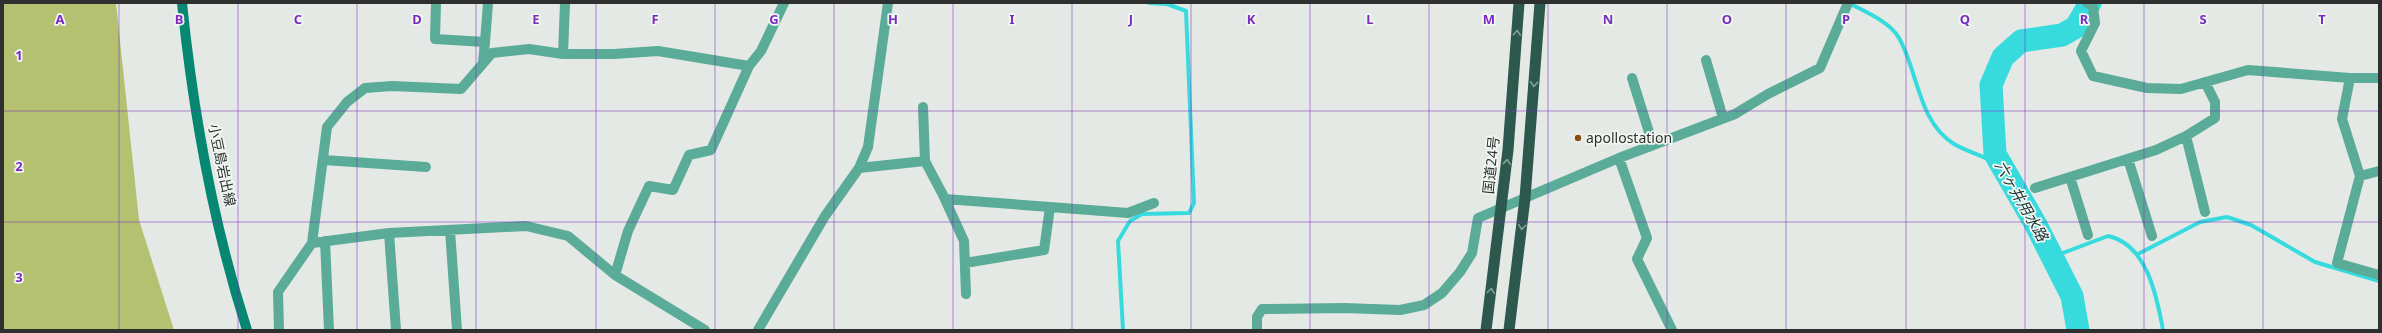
<svg xmlns="http://www.w3.org/2000/svg" width="2382" height="333" viewBox="0 0 2382 333" font-family="'Noto Sans','Noto Sans JP',sans-serif">
  <style>
    .green { fill: #b3c171 }
    .lines { fill: none; stroke-linecap: round; stroke-linejoin: round }
    .stream { stroke: #37dbde; stroke-width: 4 }
    .river { stroke: #37dbde; stroke-width: 23 }
    .minor { stroke: #5aab98; stroke-width: 10 }
    .secondary { stroke: #068772; stroke-width: 10 }
    .trunk { stroke: #2c584d; stroke-width: 11 }
    .oneway { stroke: #85a098 }
    .grid { fill: none; stroke: #7b2cbf; stroke-width: 1; stroke-opacity: 0.55 }
    .poi-dot { fill: #8a4b10; stroke: #f1f7f3; stroke-width: 1.5 }
    .labels { text-anchor: middle; stroke-width: 3.5; stroke-linejoin: round; paint-order: stroke }
    .poi-label { font-size: 14px; fill: #2e302f; stroke: #f1f7f3; text-anchor: start }
    .street-label { font-size: 14px; fill: #2e302f; stroke: #f1f7f3 }
    .water-label { font-size: 15px; font-style: italic; fill: #183232; stroke: #f1f7f3 }
    .grid-label { font-size: 13px; text-anchor: middle; font-weight: bold; fill: #7b2cbf; stroke: #f1f7f3; stroke-width: 3.5; stroke-linejoin: round; paint-order: stroke }
  </style>
  <rect width="100%" height="100%" fill="#e4e9e5"/>
  <path class="green" d="M3 3H116L139 220 174 330H3Z"/>
  <g class="lines">
    <path class="stream" d="M1849 3C1865 12 1889 21 1899 38 1918 71 1918 122 1954 144 1964 150 1977 154 1988 159L1995 154
      M2138 254 2200 222 2227 217 2251 225 2315 262 2379 281
      M2052 257 2108 236C2147 244 2157 297 2163 330
      M1123 330 1118 241 1130 221 1142 214 1189 213 1194 203 1186 11 1167 4 1149 3"/>
    <path class="river" d="M2078 330 2072 296 2036 225 1995 154 1991 85 2003 57 2021 41 2062 35 2076 27 2090 3"/>
    <path class="minor" d="M436 3 435 39 485 42 483 62
      M2087 3 2093 6 2095 23 2081 51 2093 76 2147 88 2181 89 2248 70 2350 78H2379
      M485 42 488 3
      M563 54 565 3
      M1706 60 1723 118
      M1632 78 1653 145
      M2350 78 2342 119 2360 176
      M923 107 925 161
      M2186 136 2205 212
      M1619 158 1647 238 1637 259 1672 330
      M2128 159 2152 236
      M324 160 426 167
      M859 168 925 161 943 195 964 241 966 294
      M2379 171 2360 176 2337 263 2379 275
      M2070 177 2088 235
      M2035 188 2156 150 2186 136 2215 118V102L2205 82
      M945 199 1050 207
      M450 230 457 330
      M389 233 396 330
      M325 241 329 330
      M312 243 389 233 526 226 568 236 615 275 705 330
      M965 263 1044 250 1050 207 1128 213 1154 203
      M615 275 628 231 649 186 673 190 689 155 711 150 749 66 761 51 784 3
      M279 330 278 292 312 243 327 127 347 102 365 88 392 86 461 89 492 53 529 49 563 54H614L658 51 749 66
      M758 330 825 216 859 168 868 147 888 3
      M1257 330V317L1262 309 1344 308 1400 310 1424 305 1442 293 1460 272 1472 253 1478 218 1619 158 1735 114 1768 94 1820 68 1848 3"/>
    <path class="secondary" d="M182 3C193 111 214 227 247 330"/>
    <path class="trunk" d="M1486 330 1508 150 1519 3
      M1509 330 1525 198 1540 3"/>
  </g>
  <defs><path id="oneway-chevron" d="M-2-3.5L2.5 0L-2 3.5" fill="none" stroke-width="1.6" stroke-linecap="round" stroke-linejoin="round"/></defs>
  <g class="oneway">
    <use href="#oneway-chevron" transform="translate(1517 33) rotate(-86)"/>
    <use href="#oneway-chevron" transform="translate(1534 84) rotate(94)"/>
    <use href="#oneway-chevron" transform="translate(1507 162) rotate(-84)"/>
    <use href="#oneway-chevron" transform="translate(1522 227) rotate(96)"/>
    <use href="#oneway-chevron" transform="translate(1491 291) rotate(-83)"/>
  </g>
  <path class="grid" d="M119 3V330M238 3V330M357 3V330M476 3V330M596 3V330M715 3V330M834 3V330M953 3V330M1072 3V330M1191 3V330M1310 3V330M1429 3V330M1548 3V330M1667 3V330M1786 3V330M1906 3V330M2025 3V330M2144 3V330M2263 3V330M3 111H2379M3 222H2379"/>
  <circle class="poi-dot" cx="1578" cy="138" r="4"/>
  <g class="labels">
    <g class="poi-label">
      <text x="1586" y="143">apollostation</text>
    </g>
    <g class="street-label">
      <text transform="translate(222 165) rotate(78)" y="5">小豆島岩出線</text>
      <text transform="translate(1491 165) rotate(-84)" y="5">国道24号</text>
    </g>
    <g class="water-label">
      <text transform="translate(2021 201) rotate(60)" y="5">六ヶ井用水路</text>
    </g>
  </g>
  <g class="grid-label">
    <text x="60" y="24">A</text>
    <text x="179" y="24">B</text>
    <text x="298" y="24">C</text>
    <text x="417" y="24">D</text>
    <text x="536" y="24">E</text>
    <text x="655" y="24">F</text>
    <text x="774" y="24">G</text>
    <text x="893" y="24">H</text>
    <text x="1012" y="24">I</text>
    <text x="1131" y="24">J</text>
    <text x="1251" y="24">K</text>
    <text x="1370" y="24">L</text>
    <text x="1489" y="24">M</text>
    <text x="1608" y="24">N</text>
    <text x="1727" y="24">O</text>
    <text x="1846" y="24">P</text>
    <text x="1965" y="24">Q</text>
    <text x="2084" y="24">R</text>
    <text x="2203" y="24">S</text>
    <text x="2322" y="24">T</text>
    <text x="19" y="60">1</text>
    <text x="19" y="171">2</text>
    <text x="19" y="282">3</text>
  </g>
  <rect width="2382" height="333" fill="none" stroke="#2e302f" stroke-width="8"/>
</svg>
